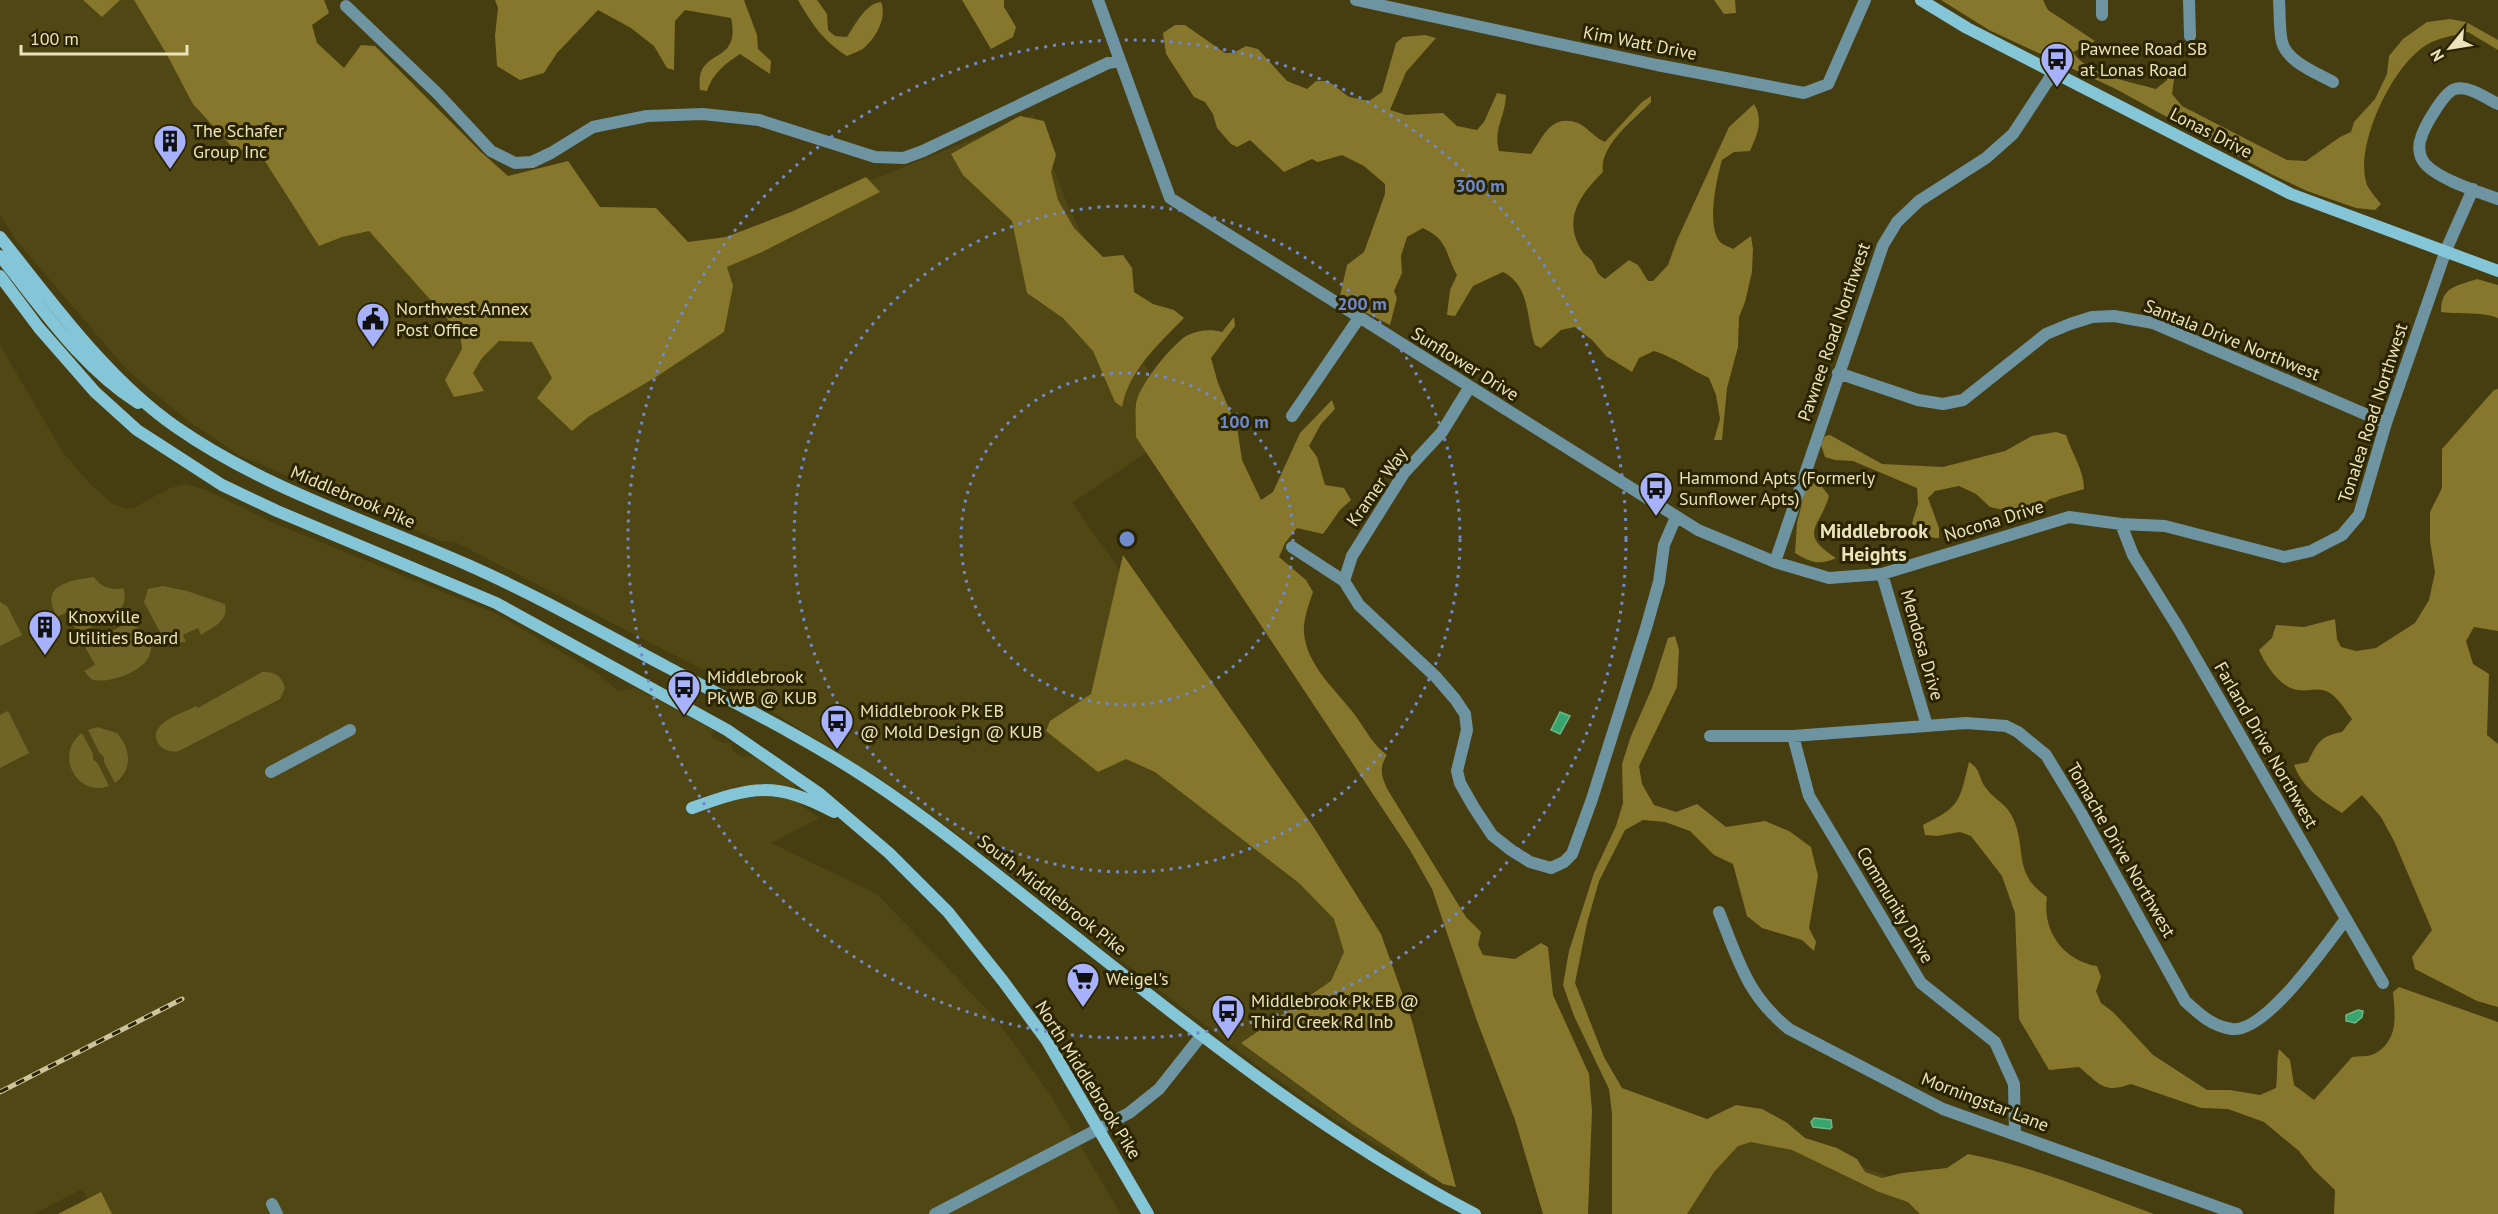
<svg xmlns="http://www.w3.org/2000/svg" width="2498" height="1214" viewBox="0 0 2498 1214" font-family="'PT Sans',sans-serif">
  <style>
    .built { fill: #514715 }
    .green { fill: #706427 }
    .forest { fill: #86772d }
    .water { fill: #38a56f; stroke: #6eb886; stroke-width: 1.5 }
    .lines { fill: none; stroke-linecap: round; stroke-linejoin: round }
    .street { stroke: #6d94a0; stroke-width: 12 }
    .secondary { stroke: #85c5d8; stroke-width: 12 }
    .rail-casing { stroke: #ccc49c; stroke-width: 5 }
    .rail { stroke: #2a2401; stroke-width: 3; stroke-dasharray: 9; stroke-linecap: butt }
    .ring { fill: none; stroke: #6f8acd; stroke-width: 3; stroke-dasharray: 3 6 }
    .labels { text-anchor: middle; stroke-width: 6; stroke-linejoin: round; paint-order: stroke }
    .street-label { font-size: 18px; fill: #ebe3bc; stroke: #2a2401 }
    .poi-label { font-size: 18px; fill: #ebe3bc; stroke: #2a2401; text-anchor: start }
    .neighbourhood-label { font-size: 20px; font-weight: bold; fill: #ebe3bc; stroke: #2a2401 }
    .centre { fill: #6f8acd; stroke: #2a2401; stroke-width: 3 }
    .ring-label { font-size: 18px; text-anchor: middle; font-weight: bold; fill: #6f8acd; stroke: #2a2401; stroke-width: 6; stroke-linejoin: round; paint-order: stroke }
  </style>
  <rect width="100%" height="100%" fill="#463d11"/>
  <path class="built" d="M0 0H194L533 316 1033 115 1066 201 1137 350 1181 429 1072 503 1312 842 1445 1173 1432 1179 1337 1121 1262 1069 959 835 881 779 707 672 455 542 440 541 241 456 188 421 127 370 15 239 0 215Z
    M0 345 62 451 89 483 113 504 125 508H133L170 488 186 484 206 490 276 524 495 613 597 673 618 691 635 688 706 726 713 730 712 737 723 743H731L733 751 743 757 755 756 790 781 795 786 797 802 819 818 771 843 877 894 997 1020 1049 1093 1121 1214H96L82 1189 34 1214H0Z
    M1741 1123 1993 1214H1676Z"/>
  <path class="green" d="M94 577C100 587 112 591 123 588 133 615 96 624 78 633L67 612 57 617C39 584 69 581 94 577Z
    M163 586 187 591 225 604C229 622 211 628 201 635L198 628 183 635 186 642H170L161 634 144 602 148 589Z
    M0 602 7 606 22 635 0 646Z
    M124 625C143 624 159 642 147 660 138 673 106 685 91 679L84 671 95 665 84 645Z
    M262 672C275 671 282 676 285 688L280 699 179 751C164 755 147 739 161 725 169 717 185 712 196 706L198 708Z
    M8 711 29 753 0 768V715Z
    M97 727 117 733C131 749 133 770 115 783L104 762V757L99 752 88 730Z
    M82 733 93 754V759L98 764 109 786C76 798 54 753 82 733Z"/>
  <path class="forest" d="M83 0H120L102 17Z
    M134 0H324L329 13 312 25 317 43 344 68 361 45 375 46 480 151 508 176 568 161 600 207 656 208 688 242 726 237 791 212 866 177 880 192 762 252 727 267 733 286 724 332 656 377 588 417 572 431 537 398 552 378 532 342 499 341 482 358 473 373 484 391 454 397 445 380 462 349 460 333 369 231 342 237 319 246 256 147 236 151 193 104 166 53Z
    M495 0H744L757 35 758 49 771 61 770 74 740 54C725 64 712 74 707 91L700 90C694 45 742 68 731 18L685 10 675 21 674 70 667 68 654 46 631 28 598 10 557 53 544 73 520 80 497 66 495 36 498 8Z
    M798 0H817L827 14 828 30 835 36 847 37C855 25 866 3 881 2 887 17 877 36 865 47 861 51 853 53 847 56 823 41 812 24 798 0Z
    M962 0H1004V7L1016 27 1013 37 991 49Z
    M1714 0H1735L1736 13 1724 14Z
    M1941 0H2043L2048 10 2095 41 2073 52C2087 75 2132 82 2156 89L2167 80 2170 67 2176 65 2172 94 2182 106 2287 160 2306 161 2340 137 2351 132 2354 122 2375 99 2387 74 2389 56 2403 39 2427 22 2450 19 2466 22 2498 40V50L2468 32C2456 35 2443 37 2432 42 2395 58 2353 146 2367 185 2370 191 2376 198 2381 204L2375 210 2356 208 2307 191 2271 174 2114 88 1989 30Z
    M1175 25H1185L1225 53H1233L1246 46 1258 49 1287 81 1307 89 1316 81H1328L1349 97 1369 101 1382 92 1396 43 1403 37 1425 35 1436 38 1406 72 1390 110 1406 115 1443 113 1457 126 1477 130 1484 122 1497 93 1506 95C1505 119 1493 128 1499 151L1531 154C1543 137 1551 113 1578 123 1587 127 1595 138 1605 142L1642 102 1651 96V102C1634 120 1599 145 1603 172 1580 195 1562 219 1582 251 1584 255 1589 257 1592 261 1597 269 1596 274 1605 279L1629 260 1638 265 1648 281H1653L1668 265 1677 240 1729 127 1754 104C1764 120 1757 135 1750 151L1734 152 1722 160C1717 178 1706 226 1720 242 1723 245 1730 247 1733 249L1751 236 1753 249 1752 272 1745 302 1739 317 1738 347 1727 388 1722 440H1714L1720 419 1716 395 1709 378C1689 369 1676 358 1654 351L1639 358 1632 372 1606 356 1592 340 1575 327 1561 330 1541 348 1535 345C1526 320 1531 286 1503 272L1473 286 1455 316 1447 315 1450 290 1457 275C1444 251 1449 241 1423 228L1407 237 1401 256 1402 273 1394 291 1397 298 1390 325 1355 307 1340 296 1347 265 1364 252 1385 194V184L1364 166 1342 155 1318 162 1312 159 1284 172 1250 140 1237 147 1231 144 1217 128 1213 114 1205 102 1194 97 1166 54 1163 33Z
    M1020 116 1044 121 1056 155 1051 172 1058 200 1074 228 1103 257 1123 255 1132 268 1134 292 1153 304 1174 310 1184 318C1158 345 1129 370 1122 407L1115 402 1093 351 1063 318 1027 293 1012 221 963 175 951 154Z
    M2477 279 2498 285V318C2480 311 2461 315 2441 312 2441 286 2457 286 2477 279Z
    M1234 317 1235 326 1211 358 1218 383 1237 427 1242 460 1261 500 1273 492 1300 433 1332 400 1335 409 1321 424 1309 446 1317 457 1325 485 1344 488 1351 500 1340 510 1323 534 1297 528 1285 543 1279 557 1306 580 1313 592C1309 604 1303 619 1304 633 1307 666 1336 690 1355 715 1366 730 1372 744 1387 755 1378 769 1382 778 1389 792L1466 917 1481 932 1478 945 1483 955 1515 959 1541 943 1548 947 1553 995 1589 1074 1592 1111 1588 1214H1543L1515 1120 1477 1021 1432 889 1410 850 1136 437C1136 426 1135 414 1136 404 1139 385 1170 347 1186 336 1197 330 1211 329 1222 332Z
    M2498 389V631L2474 627 2466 641 2473 664 2489 674 2487 735 2498 744V1007L2477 1001 2415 969 2412 957 2432 930 2394 841 2381 817 2362 795 2342 813C2322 800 2303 789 2294 765L2308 762C2317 743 2320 736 2342 732L2352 719C2346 711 2339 699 2330 693 2318 686 2310 692 2298 690 2280 688 2265 664 2259 650L2272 638 2276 625 2304 627 2335 619 2337 639 2341 647 2356 651 2376 648 2415 623 2429 600 2435 572 2430 541V512L2442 488V449L2494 390Z
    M2056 432 2066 435C2072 454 2084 470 2084 489L2050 499 2037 509 2003 510 1990 507 1976 494 1959 486 1935 491 1928 498 1939 528V538C1924 538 1919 535 1912 523L1918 504 1917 488 1853 461 1835 460 1825 457 1821 445 1825 436 1830 435 1882 464 1943 467 2005 451 2032 436Z
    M1807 483 1820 484 1829 496C1820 528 1797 533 1836 558 1819 566 1810 562 1795 553L1797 523Z
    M1123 555 1313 826 1381 934 1412 1021 1456 1187 1443 1184 1351 1123 1241 1043 1331 981 1344 952 1334 919 1299 883 1155 772 1126 759 1098 772 1046 731 1050 721 1091 694Z
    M1675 636 1679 650 1677 687 1639 766 1642 784 1654 805 1676 812 1697 804 1726 827 1765 821 1789 831 1811 847 1818 876 1809 928 1816 942 1814 951 1802 940 1762 928 1747 916 1733 864 1714 855 1690 831 1665 822 1643 820 1625 830 1599 881 1587 923 1575 983 1604 1057 1622 1088 1707 1119 1736 1105 1762 1109 1786 1122 1805 1138 1837 1148 1857 1159 1865 1172 1882 1178 1902 1173 1947 1168 1968 1154C2032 1166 2094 1192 2154 1214H1920L1908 1202 1879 1192 1792 1150 1751 1142 1738 1146 1714 1172 1687 1214H1612V1114L1609 1089 1574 1016 1563 985 1569 951 1594 873 1616 826 1623 803 1622 764 1631 736 1652 688 1668 638Z
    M1969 762C1982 770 1978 778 1986 788 1996 802 2008 803 2015 823 2026 853 2014 874 2047 897 2042 931 2063 960 2097 966L2101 977 2096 991 2101 1003 2113 1012 2153 1055 2207 1090H2230L2260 1095 2276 1088C2278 1075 2276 1061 2279 1049L2290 1060 2294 1085 2314 1100 2352 1057C2359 1056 2370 1057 2376 1053 2399 1039 2395 1015 2393 992L2399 987 2498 1022V1214H2334L2335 1190 2314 1170 2299 1151 2264 1122 2228 1109 2201 1108 2131 1084C2103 1094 2100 1084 2079 1067L2049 1070 2019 1019 2015 913 2002 876 1971 836 1960 832 1937 836 1925 835 1923 825C1961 806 1959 802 1969 762Z
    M101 1192 112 1214H58Z"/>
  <path class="water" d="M1560 712 1570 716 1560 734 1551 730Z
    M2358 1010 2363 1011 2362 1017 2355 1023 2346 1021V1015Z
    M1814 1118 1831 1120 1832 1127 1830 1129 1813 1127 1811 1122Z"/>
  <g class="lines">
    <path class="street" d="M1098 0 1170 198 1698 530 1775 562 1829 578 1882 574 2069 517 2121 524 2165 526 2284 557 2311 551 2342 535 2359 515 2386 423 2446 250 2473 189
      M1356 0 1657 65 1804 93 1828 84 1865 0
      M2102 0V15
      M2189 0 2190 36
      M2279 0C2280 13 2279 29 2282 42 2287 62 2317 73 2333 82
      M346 6 438 94 491 151 515 163 532 162 551 153 593 127 647 116 703 114 759 120 875 157 904 158 923 151 1108 63 1120 61
      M2498 104C2486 98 2468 85 2455 89 2444 92 2424 127 2421 138 2418 145 2419 155 2423 161 2434 178 2479 192 2498 199
      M1838 373 1918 400 1943 404 1963 400 2046 334 2070 324 2092 317 2114 316 2153 323 2386 423
      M1292 416 1359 318
      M2121 524 2133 555 2179 629 2383 983
      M1292 547 1344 581 1359 605 1436 677 1455 699 1465 714 1467 730 1457 771 1460 783 1473 806 1492 835 1511 850 1530 862 1551 868 1564 862 1572 854 1592 799 1646 628 1659 582 1664 545 1676 517
      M1775 562 1883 245 1897 222 1919 201 1986 158 2013 134 2053 73
      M1882 574 1927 726
      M1344 581 1352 556 1404 473 1442 432 1469 388
      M1710 736H1793L1966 723 2006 726 2018 732 2046 755 2081 813 2185 1001C2200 1015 2212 1026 2232 1029 2266 1033 2326 945 2346 919
      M1793 736 1809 796 1921 983 1995 1042 2014 1084 2015 1134
      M271 772 350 730
      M1719 912C1738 960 1747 995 1789 1029L1943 1109 2237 1214
      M272 1204 277 1214
      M935 1214 1129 1113 1159 1089 1201 1036"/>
    <path class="secondary" d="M1921 0 1967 28 2291 194 2498 271
      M0 237C52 302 107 379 176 427 265 489 369 521 468 565 536 595 601 632 667 667 735 703 806 738 871 781 933 822 991 870 1049 916 1185 1023 1320 1134 1475 1214
      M0 256C42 308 81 367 138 403
      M0 276 39 328 95 392 137 430 222 485 277 511 496 603 727 730 820 794 889 853 948 912 1003 981 1047 1041 1148 1214
      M692 808C752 786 776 781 834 812"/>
    <defs>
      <path id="rail" d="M0 1092 182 999"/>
    </defs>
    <use href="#rail" class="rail-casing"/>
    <use href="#rail" class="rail"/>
  </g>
  <g class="ring">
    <circle cx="1127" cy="539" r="166"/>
    <circle cx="1127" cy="539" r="333"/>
    <circle cx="1127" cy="539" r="499"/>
  </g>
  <defs>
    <symbol id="bus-pin" viewBox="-11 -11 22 30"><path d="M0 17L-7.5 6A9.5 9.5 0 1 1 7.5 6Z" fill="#a7b1fc" stroke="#2a2401"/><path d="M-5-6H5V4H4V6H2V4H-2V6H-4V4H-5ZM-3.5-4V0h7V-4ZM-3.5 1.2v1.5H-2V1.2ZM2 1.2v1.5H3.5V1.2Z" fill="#111"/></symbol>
    <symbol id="building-pin" viewBox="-11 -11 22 30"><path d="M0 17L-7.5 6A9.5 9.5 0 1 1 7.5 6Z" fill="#a7b1fc" stroke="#2a2401"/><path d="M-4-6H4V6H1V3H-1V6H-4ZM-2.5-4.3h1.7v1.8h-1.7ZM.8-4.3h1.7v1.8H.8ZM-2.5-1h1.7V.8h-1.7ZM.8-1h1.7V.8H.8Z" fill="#111"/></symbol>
    <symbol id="civic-pin" viewBox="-11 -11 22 30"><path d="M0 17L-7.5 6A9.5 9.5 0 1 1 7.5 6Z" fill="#a7b1fc" stroke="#2a2401"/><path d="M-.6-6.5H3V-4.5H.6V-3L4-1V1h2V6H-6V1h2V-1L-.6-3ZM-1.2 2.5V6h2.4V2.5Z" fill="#111"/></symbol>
    <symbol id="supermarket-pin" viewBox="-11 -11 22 30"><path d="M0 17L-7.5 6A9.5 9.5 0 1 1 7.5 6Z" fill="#a7b1fc" stroke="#2a2401"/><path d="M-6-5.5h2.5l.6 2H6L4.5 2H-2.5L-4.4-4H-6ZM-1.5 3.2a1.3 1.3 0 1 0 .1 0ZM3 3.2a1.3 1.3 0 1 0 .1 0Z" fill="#111"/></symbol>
  </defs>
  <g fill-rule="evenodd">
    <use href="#bus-pin" x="2038" y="40" width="38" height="52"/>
    <use href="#building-pin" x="151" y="122" width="38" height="52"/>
    <use href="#civic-pin" x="354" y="300" width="38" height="52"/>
    <use href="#bus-pin" x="1637" y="469" width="38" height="52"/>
    <use href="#building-pin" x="26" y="608" width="38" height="52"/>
    <use href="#bus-pin" x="665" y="668" width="38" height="52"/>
    <use href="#bus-pin" x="818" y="702" width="38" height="52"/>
    <use href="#supermarket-pin" x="1064" y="960" width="38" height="52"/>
    <use href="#bus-pin" x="1209" y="992" width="38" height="52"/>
  </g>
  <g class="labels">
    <g class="street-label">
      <text transform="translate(1640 43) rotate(11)" y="6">Kim Watt Drive</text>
      <text transform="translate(2211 133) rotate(27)" y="6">Lonas Drive</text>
      <text transform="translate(1834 332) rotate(-71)" y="6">Pawnee Road Northwest</text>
      <text transform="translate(2232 340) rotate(22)" y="6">Santala Drive Northwest</text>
      <text transform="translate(1465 364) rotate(32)" y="6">Sunflower Drive</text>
      <text transform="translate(2373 413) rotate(-72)" y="6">Tonalea Road Northwest</text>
      <text transform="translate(1377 487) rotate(-55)" y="6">Kramer Way</text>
      <text transform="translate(353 497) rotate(23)" y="6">Middlebrook Pike</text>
      <text transform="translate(1994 521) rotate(-17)" y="6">Nocona Drive</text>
      <text transform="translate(1922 645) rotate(74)" y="6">Mendosa Drive</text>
      <text transform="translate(2266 745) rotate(60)" y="6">Farland Drive Northwest</text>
      <text transform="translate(2121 850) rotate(60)" y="6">Tomache Drive Northwest</text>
      <text transform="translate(1052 895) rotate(38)" y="6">South Middlebrook Pike</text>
      <text transform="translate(1895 905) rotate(59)" y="6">Community Drive</text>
      <text transform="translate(1088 1080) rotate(58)" y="6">North Middlebrook Pike</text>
      <text transform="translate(1985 1102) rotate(21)" y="6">Morningstar Lane</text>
    </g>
    <g class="poi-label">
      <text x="2080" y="55">Pawnee Road SB<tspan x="2080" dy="21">at Lonas Road</tspan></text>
      <text x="193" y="137">The Schafer<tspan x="193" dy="21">Group Inc</tspan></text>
      <text x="396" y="315">Northwest Annex<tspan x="396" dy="21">Post Office</tspan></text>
      <text x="1679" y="484">Hammond Apts (Formerly<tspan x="1679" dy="21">Sunflower Apts)</tspan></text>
      <text x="68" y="623">Knoxville<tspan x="68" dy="21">Utilities Board</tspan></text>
      <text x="707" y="683">Middlebrook<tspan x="707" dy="21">Pk WB @ KUB</tspan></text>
      <text x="860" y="717">Middlebrook Pk EB<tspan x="860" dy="21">@ Mold Design @ KUB</tspan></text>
      <text x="1106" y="985">Weigel's</text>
      <text x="1251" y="1007">Middlebrook Pk EB @<tspan x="1251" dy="21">Third Creek Rd Inb</tspan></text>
    </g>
    <g class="neighbourhood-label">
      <text x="1874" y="538">Middlebrook<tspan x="1874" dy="23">Heights</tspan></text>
    </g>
  </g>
  <circle cx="1127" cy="539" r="9" class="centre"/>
  <g class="ring-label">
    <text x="1480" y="192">300 m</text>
    <text x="1362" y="310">200 m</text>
    <text x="1244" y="428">100 m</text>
  </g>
  <g transform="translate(2450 48) rotate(240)" stroke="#2a2401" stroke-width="4.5" paint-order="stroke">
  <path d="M0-4.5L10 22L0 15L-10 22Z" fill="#ebe3bc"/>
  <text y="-9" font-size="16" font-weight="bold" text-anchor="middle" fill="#ebe3bc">N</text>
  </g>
  <path d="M21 45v9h166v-9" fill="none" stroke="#ebe3bc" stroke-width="3"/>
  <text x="30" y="45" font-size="18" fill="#ebe3bc" stroke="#2a2401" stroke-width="4.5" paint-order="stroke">100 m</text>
</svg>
